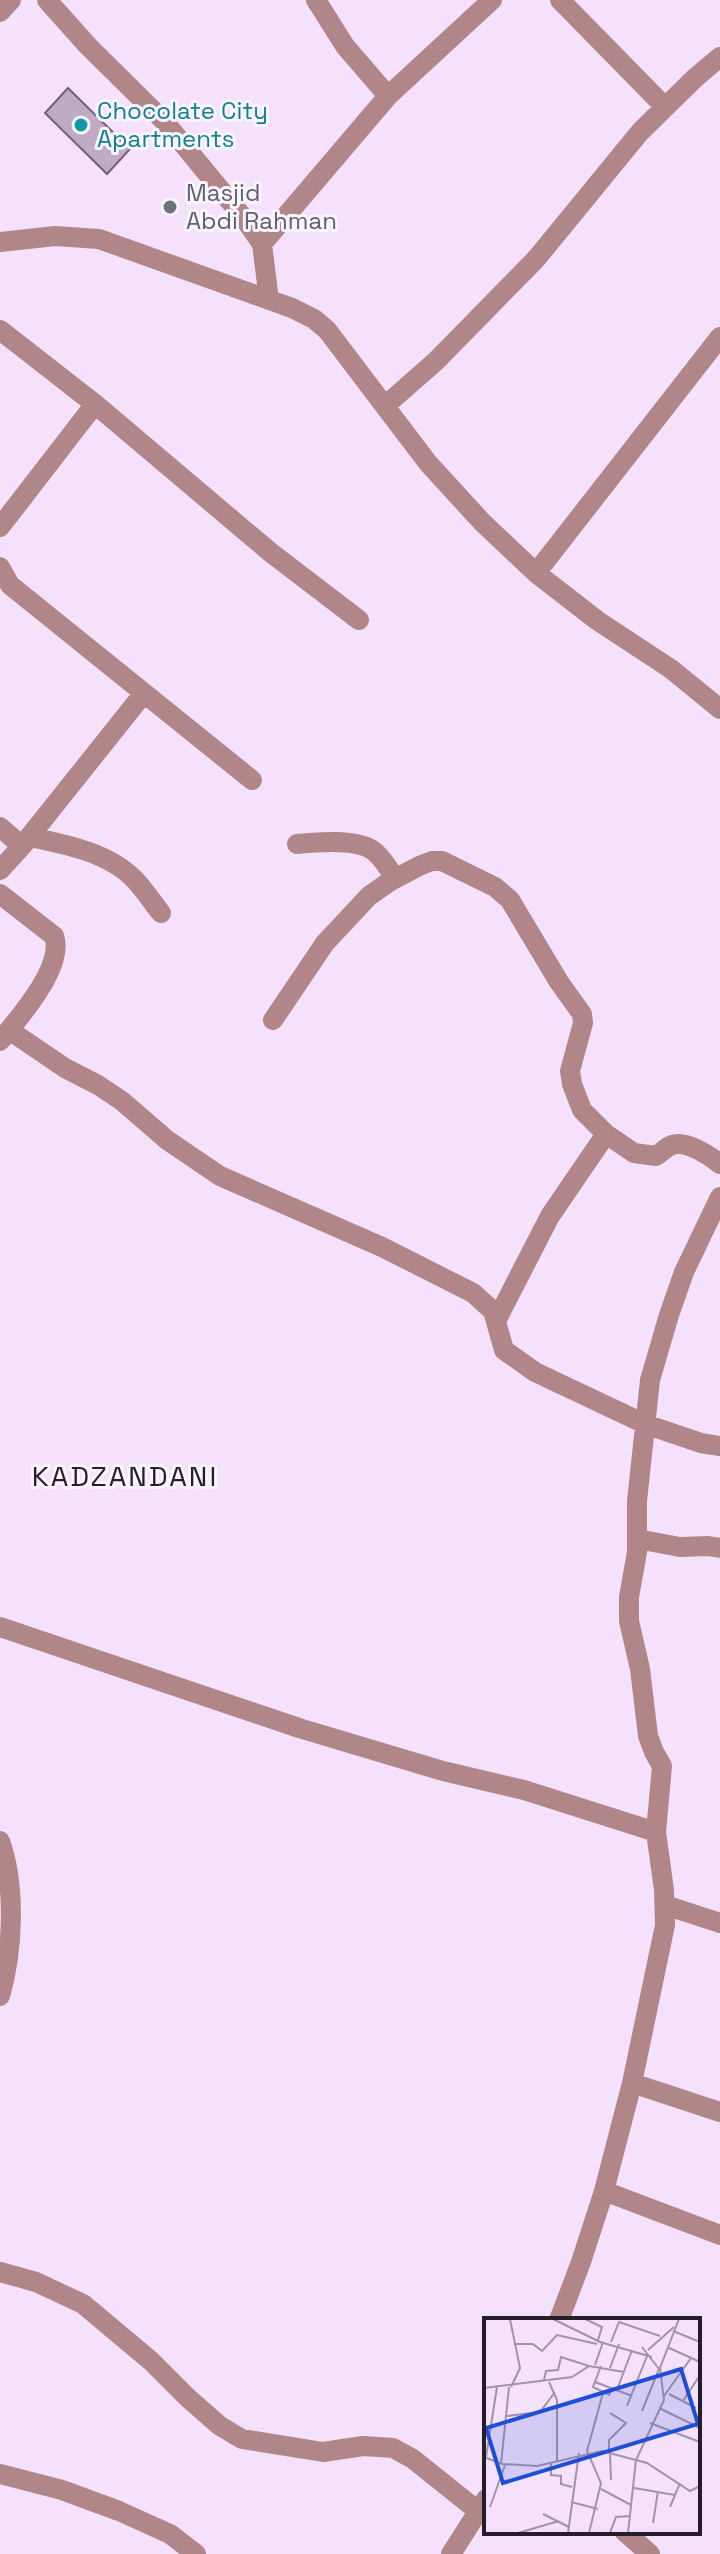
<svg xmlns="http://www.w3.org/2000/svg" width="720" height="2554" viewBox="0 0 720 2554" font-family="'Space Grotesk',sans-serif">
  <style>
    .building { fill: #beabc4; stroke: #726178; stroke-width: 2 }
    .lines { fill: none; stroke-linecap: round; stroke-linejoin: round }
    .minor { stroke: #b18688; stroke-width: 20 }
    .culture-dot { fill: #0f9aa8; stroke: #fbf3fe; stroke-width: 3 }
    .worship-dot { fill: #6b7280; stroke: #fbf3fe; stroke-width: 3 }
    .labels { text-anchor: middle; stroke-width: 6; stroke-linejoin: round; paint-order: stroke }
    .culture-label { font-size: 24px; fill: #0d838f; stroke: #fbf3fe; text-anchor: start }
    .worship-label { font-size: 24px; fill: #5b616d; stroke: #fbf3fe; text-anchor: start }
    .quarter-label { font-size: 28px; letter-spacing: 2px; fill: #251d27; stroke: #fbf3fe }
    .inset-road { fill: none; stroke: #a293a6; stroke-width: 2 }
    .view { fill: #1d4ed8; fill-opacity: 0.15; stroke: #1d4ed8; stroke-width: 4 }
    .inset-edge { fill: none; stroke: #251d27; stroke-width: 4 }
  </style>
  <rect width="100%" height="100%" fill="#f5e1fb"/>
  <path class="building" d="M68 88 130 149 107 174 45 113Z"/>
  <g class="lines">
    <path class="minor" d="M47 0 88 46 164 121 247 222 262 244 269 300
      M316 0 345 46 388 96
      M560 0 664 106
      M0 12 11 0
      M0 242 55 236 99 239 292 308 314 319 327 330 428 463 482 522 536 573 598 621 671 669 720 709
      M262 244 388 96 492 0
      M0 330 95 404 270 552 359 620
      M386 405 436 361 536 259 640 132 695 78 720 57
      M0 527 95 404
      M0 567 10 585 252 780
      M536 573 720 337
      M0 827 22 846
      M30 837C64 844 108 852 134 879 144 889 152 902 161 913
      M297 844C317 842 359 838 375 852 383 859 389 869 395 878
      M0 870 22 846 144 693
      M0 894 54 936C65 966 19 1018 0 1041
      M273 1020 325 943 369 896 389 882 419 866 432 861H442L495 887 510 900 559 982 582 1014 583 1023 570 1071 572 1084 582 1110 606 1134 634 1153 656 1156C661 1153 666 1147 672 1145 686 1140 709 1155 720 1164
      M9 1030 65 1068 98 1085 122 1101 167 1140 220 1176 382 1247 473 1293 493 1311 504 1350 535 1372 645 1424 701 1443 720 1446
      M496 1321 550 1216 606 1134
      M637 1539 680 1547 708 1546 720 1548
      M0 1627 299 1728 443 1771 524 1790 656 1832
      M0 1841C16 1886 13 1951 0 1996
      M665 1905 720 1923
      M632 2083 720 2112
      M604 2191 720 2235
      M0 2272 36 2282 83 2304 151 2361 188 2398 220 2426 242 2439 323 2452 363 2446 393 2448 413 2459 478 2511
      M559 2320 581 2262 604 2191 632 2083 665 1925 664 1890 656 1832 662 1766 654 1752 648 1736 640 1669 629 1621V1597L637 1552V1501L650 1380 669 1315 684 1272 720 1197
      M0 2474 62 2490 119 2511 170 2534 196 2554
      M625 2532 650 2554
      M451 2554 486 2499"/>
  </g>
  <circle class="culture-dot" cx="81" cy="125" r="8"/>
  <circle class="worship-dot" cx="170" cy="207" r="8"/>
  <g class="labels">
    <g class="culture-label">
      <text x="97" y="119">Chocolate City<tspan x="97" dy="28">Apartments</tspan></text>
    </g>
    <g class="worship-label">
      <text x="186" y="201">Masjid<tspan x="186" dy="28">Abdi Rahman</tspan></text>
    </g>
    <g class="quarter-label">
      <text x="125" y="1486">KADZANDANI</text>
    </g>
  </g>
  <g transform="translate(484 2318)">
    <rect width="216" height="216" fill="#f5e1fb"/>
    <path class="inset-road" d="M26 1 36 50 27 69M69 1 116 24 168 39M101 1 118 9 114 22M189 13 216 24M127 24 135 4 176 18M30 26H49L58 33 73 17 113 26M158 29 175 51M183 29 216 44M164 32 190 9M111 47 119 24M117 48 109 69 125 77 129 70M126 50 135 26M60 62 62 53 74 52 77 39 105 48M65 64 73 82V144M111 64 148 78M0 70 88 59 105 48 140 54M133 72 148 32M185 76 212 90M180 78 207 40M199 83 216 57M143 88 163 38M175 90 216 110M158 93 175 51M23 98 56 94 71 74M166 105 216 124M125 134V122L142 105 126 95M126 135 127 162M0 139 18 146 53 148 118 133 163 145 206 173 216 168M2 139 13 69M17 146 25 69M67 146V157L77 158V166L88 169M150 170 191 177M117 171 147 187M87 184 114 191M6 189 21 147M186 189 196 165M59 196 85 209M169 205 174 173M34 215 75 203M84 215 95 135M105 215 117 165 103 133 119 75M126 215 132 199 147 198M144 215 152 142 180 82 176 50 195 1"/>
    <path class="view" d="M197 51 214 106 19 165 2 110Z"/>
    <rect width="216" height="216" class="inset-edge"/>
  </g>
</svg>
